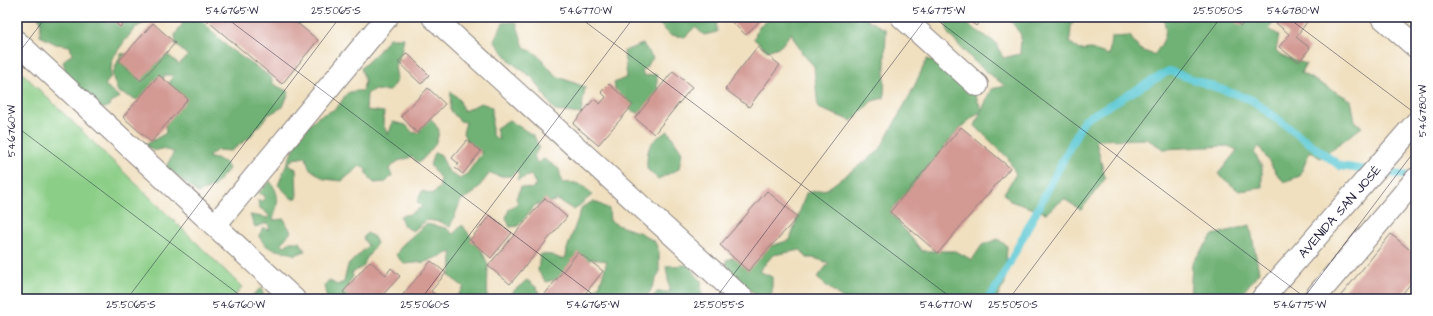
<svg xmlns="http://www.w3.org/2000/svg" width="1433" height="316" viewBox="0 0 1433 316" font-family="'Architects Daughter',sans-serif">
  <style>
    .green { fill: #8bce87; stroke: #567861 }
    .forest { fill: #70b174; stroke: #496a58 }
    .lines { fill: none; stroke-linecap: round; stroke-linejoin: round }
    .stream { stroke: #5dc9d5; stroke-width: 8 }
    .building { fill: #d39993 }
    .minor-casing { stroke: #89817e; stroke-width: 24 }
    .minor { stroke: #fff; stroke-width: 22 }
    .ticks { fill: none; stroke: #22223b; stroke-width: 1; stroke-opacity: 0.45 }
    .labels { text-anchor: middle; stroke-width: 4; stroke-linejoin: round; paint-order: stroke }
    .street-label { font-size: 13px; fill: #22223b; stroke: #fff }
    .neatline { fill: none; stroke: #22223b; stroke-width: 1.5 }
    .ticks-label { font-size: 10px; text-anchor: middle; fill: #22223b }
  </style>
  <rect width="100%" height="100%" fill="#fff"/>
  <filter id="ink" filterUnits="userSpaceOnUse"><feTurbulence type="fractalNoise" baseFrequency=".025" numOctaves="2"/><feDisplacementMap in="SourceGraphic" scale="8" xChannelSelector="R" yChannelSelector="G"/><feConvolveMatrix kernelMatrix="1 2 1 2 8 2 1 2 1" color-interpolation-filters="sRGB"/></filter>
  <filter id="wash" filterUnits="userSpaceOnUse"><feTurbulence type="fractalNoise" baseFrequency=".012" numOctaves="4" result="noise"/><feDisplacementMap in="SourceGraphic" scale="16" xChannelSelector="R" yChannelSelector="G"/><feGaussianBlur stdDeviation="0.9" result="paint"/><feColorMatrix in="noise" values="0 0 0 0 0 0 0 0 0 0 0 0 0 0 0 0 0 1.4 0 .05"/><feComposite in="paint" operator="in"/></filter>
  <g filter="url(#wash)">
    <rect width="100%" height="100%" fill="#f0e0c0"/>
    <path class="green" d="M17 68 242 287 232 299H17Z"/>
    <path class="forest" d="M37 17H107L105 22 112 23 116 17H154L135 28 124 42 112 59 110 78 105 85 119 97 106 108 91 109 67 77 63 61 72 54 70 46 56 44 40 36 41 20Z
      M293 17H310V19L298 24Z
      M652 17H716L717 32 704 35 695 27 685 37 670 35 659 24 669 21 654 19Z
      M774 17H866L868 20 886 30 884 98 872 101 852 121 818 108 814 66 802 53 791 33 781 46 767 51 754 39 759 26Z
      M944 17H956L996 43 1003 58 1020 54 1021 35 1008 17H1077L1071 26 1070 42 1079 50 1091 49 1109 55 1111 37 1130 36 1139 49 1154 55C1163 43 1170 32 1162 17H1277L1269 29 1279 35 1276 51 1283 56 1306 64 1301 73 1351 100 1355 121 1362 127 1320 158 1310 151 1300 176 1284 182 1277 174 1259 146 1254 152 1262 167V188L1239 191 1218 174 1237 150 1228 146 1163 149 1147 139 1096 140 1105 179 1081 210 1064 199 1046 213 1010 201 1004 193 1016 174 1008 158 975 126 981 111 961 127 890 212 922 251H956L972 260 982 245 998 239 1007 246 1005 283 996 299H916L914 297 912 299H843L817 278 829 263 814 258H807L801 250 773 255 759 271 772 277V294L760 298 729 273 726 260 790 240 806 193 827 189 879 151 911 93 927 59 966 75 982 110 991 89 1005 86 975 62 949 35Z
      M199 18 230 49 271 77 273 84 289 92 283 107 268 115 249 138 231 151 217 150 208 157C216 160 226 159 229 169L213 187 198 193 166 167 174 152 161 149 154 151 145 145 166 133 163 109V97L173 75H165L155 95 143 102 118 92 112 75 121 54 136 53 157 63 168 55 179 64 188 56 176 45 175 35 185 20Z
      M516 22 524 47 538 55 556 76 585 87 581 114 555 111 534 79 511 62 494 41 503 23Z
      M389 38H404L401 53 395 66 397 79 390 91 373 90 367 94 366 110 384 112 383 124 388 135 393 122 406 125 413 133 420 132V116L427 113 439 130C438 145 429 152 419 163L412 157 398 161 389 169 392 176 386 182 374 183 366 173V169L360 166 342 181 324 179 309 168 306 157 293 159 288 165 296 169 297 198H291L278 185C288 162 296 138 314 120 320 114 330 113 336 108 347 98 341 90 362 91L365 82 361 68 378 52Z
      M643 44 653 58 642 72 644 76 657 74V85L660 100 649 117 633 111 618 102 614 83 627 77 624 51Z
      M451 91 459 99 464 111 481 103 492 107V135L499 140 496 128 509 120 534 136 539 147 534 156 537 163 544 159 559 169 562 183C576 181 583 184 592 195L574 210 556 199 555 201 535 205 518 226 510 227 506 218 509 209 518 203 516 198 521 187 531 189 536 185 531 175 517 180 519 174 516 171 511 176H499L490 173 474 193 461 200 450 227 441 222 427 220 413 231 404 226 400 216 410 214 422 207 417 202 422 191 432 194 440 187V178L430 165 434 153 440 154 449 172 460 179 467 174 482 153 471 149 463 133 466 122 460 121 450 110Z
      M668 131 682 152 679 169 658 179 647 169C647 146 648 143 668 131Z
      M270 181C281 197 278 202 273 220L284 219 291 232 281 243 285 246 290 242H300L305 251 295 255C280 248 268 254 259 236L263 228 270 230 268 223 255 227 250 215 269 218V215L259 207 258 200 263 201 265 196 258 193Z
      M594 201 609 209 610 221 620 226 641 233 655 242 659 252V273L649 294 638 299H588L600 284 607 261 592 259 568 276 546 282 538 271 540 254 552 255 561 259 566 257 567 249 582 207Z
      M426 224 446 228 453 234 462 225 482 251 488 265 487 299H455L464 287 449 276 452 264 451 252 425 262 404 264 396 255 402 245Z
      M1250 225 1259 272 1238 299H1190L1192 263 1213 235Z
      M367 233 374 237 377 243 365 261 364 266 352 273 353 277 348 284 350 291 349 299H327L324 286 329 280 337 285 344 282 348 265 368 246 363 238Z
      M688 265 701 281 702 299H650L657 292H670L666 266Z
      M527 280 537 288 541 299H504Z
      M261 288 265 299H248Z"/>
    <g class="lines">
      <path class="stream" d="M988 299 998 285 1084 120 1169 71 1252 100 1340 166 1415 177"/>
    </g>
    <g id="blocks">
      <path class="building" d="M109 17H129L120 27Z
        M203 17H246L250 21 253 17H290L318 40 282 84Z
        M726 17H763L746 35Z
        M966 17H984L976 26Z
        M1228 17H1247L1241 26Z
        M1281 17H1300L1307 22 1296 37 1310 48 1299 62 1279 47 1289 34 1276 23Z
        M153 23 175 43 141 81 119 61Z
        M757 47 780 65 749 107 725 89Z
        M407 53 429 75 421 84 398 62Z
        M673 71 692 87 654 134 635 118Z
        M159 75 188 99 151 142 123 117Z
        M609 84 633 105 598 145 573 124 594 99 600 104 606 97 601 92Z
        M428 88 445 104 417 133 401 116Z
        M961 127 1010 168 938 253 890 212Z
        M467 140 481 151 463 174 455 168 459 164 452 158Z
        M767 191 798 217 748 271 720 245Z
        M545 198 567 217 510 284 488 266Z
        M490 215 512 233 491 258 470 240Z
        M1391 234 1416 255V277L1398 299H1338Z
        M578 252 603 271 581 299H541Z
        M370 261 386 275 391 268 400 276 379 299H350L343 292Z
        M431 261 446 273 431 291 441 299H399Z"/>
    </g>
  </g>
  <g filter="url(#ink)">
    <use href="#blocks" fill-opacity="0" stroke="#89817e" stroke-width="1"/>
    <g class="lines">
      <defs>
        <g id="minor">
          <path d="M433 17 743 299"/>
          <path d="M902 17 977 85"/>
          <path d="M1382 17 1416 47"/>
          <path d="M17 42 294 299"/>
          <path d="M215 225 387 17"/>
          <path id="s1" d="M1262 299 1416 123"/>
          <path d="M1314 299 1416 179"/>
        </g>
      </defs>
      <use href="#minor" class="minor-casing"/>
      <use href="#minor" class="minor"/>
    </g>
  </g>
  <path class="ticks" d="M225 17 599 299M579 17 953 299M933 17 1307 299M1287 17 1416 114M17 55 46 17M17 127 245 299M127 299 340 17M421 299 634 17M715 299 927 17M1009 299 1221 17M1303 299 1416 149"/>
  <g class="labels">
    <g class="street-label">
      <text dy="5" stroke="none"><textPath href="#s1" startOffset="117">AVENIDA SAN JOSÉ</textPath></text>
    </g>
  </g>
  <rect width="1433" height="316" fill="none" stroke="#fff" stroke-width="44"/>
  <rect x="22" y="22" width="1389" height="272" class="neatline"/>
  <g class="ticks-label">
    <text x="232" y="14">54.6765°W</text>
    <text x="336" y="14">25.5065°S</text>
    <text x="586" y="14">54.6770°W</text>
    <text x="939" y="14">54.6775°W</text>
    <text x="1218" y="14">25.5050°S</text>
    <text x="1293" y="14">54.6780°W</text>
    <text transform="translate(1422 111) rotate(-90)" y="4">54.6780°W</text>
    <text transform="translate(11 131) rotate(-90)" y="4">54.6760°W</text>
    <text x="131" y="308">25.5065°S</text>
    <text x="239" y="308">54.6760°W</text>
    <text x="425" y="308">25.5060°S</text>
    <text x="593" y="308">54.6765°W</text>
    <text x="719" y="308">25.5055°S</text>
    <text x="946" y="308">54.6770°W</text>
    <text x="1013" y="308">25.5050°S</text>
    <text x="1300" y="308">54.6775°W</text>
  </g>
</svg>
